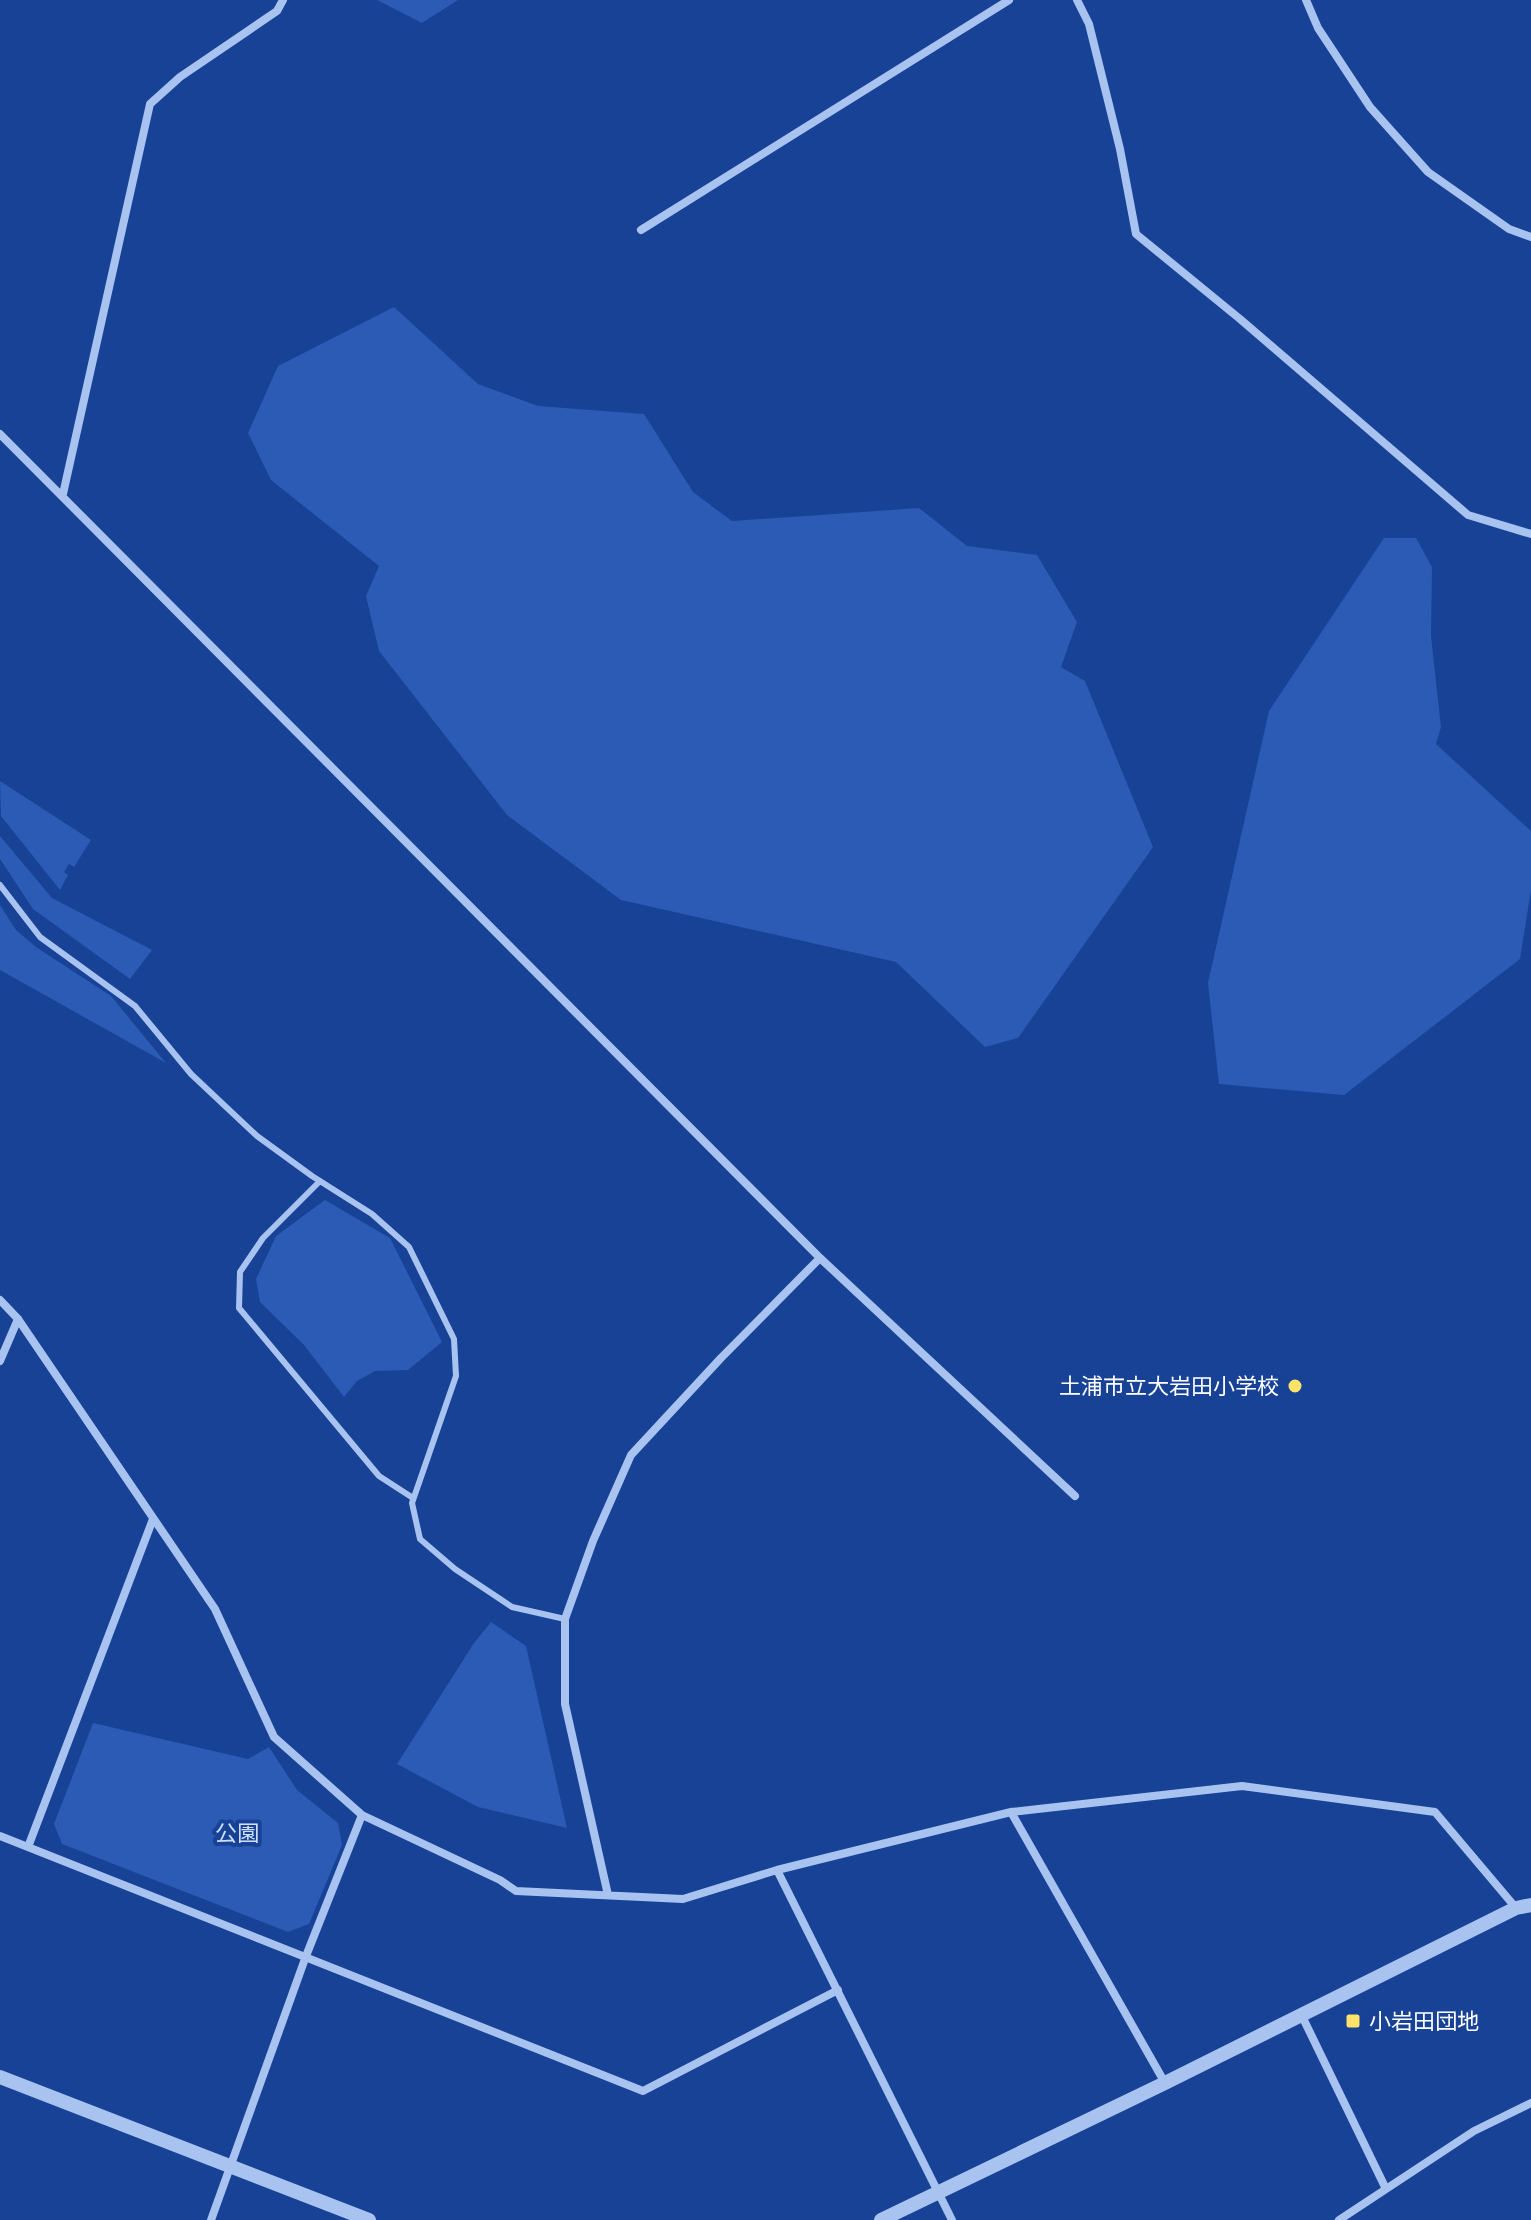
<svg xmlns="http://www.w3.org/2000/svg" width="1531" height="2220" viewBox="0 0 1531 2220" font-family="'DejaVu Sans','Noto Sans JP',sans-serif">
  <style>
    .green { fill: #2b5bb4 }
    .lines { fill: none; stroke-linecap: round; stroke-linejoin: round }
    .service { stroke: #a9c3f1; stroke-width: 6 }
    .minor { stroke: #a9c3f1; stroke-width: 8 }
    .tertiary { stroke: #a9c3f1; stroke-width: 14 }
    .poi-dot { fill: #ffe269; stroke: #174296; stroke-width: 3 }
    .labels { text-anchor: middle; stroke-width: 8; stroke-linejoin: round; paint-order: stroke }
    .poi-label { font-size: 22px; fill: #fff; stroke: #174296; text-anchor: end }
    .park-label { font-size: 22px; fill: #d0e0fc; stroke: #174296 }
  </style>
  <rect width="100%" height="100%" fill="#174296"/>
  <path class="green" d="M377 0H458L422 23Z
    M394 307 478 384 538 406 644 414 693 492 732 521 919 508 967 546 1037 555 1077 622 1061 667 1085 681 1153 847 1018 1038 985 1047 896 962 621 900 507 815 379 651 366 596 379 566 271 480 248 433 278 366Z
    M1384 538H1416L1432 567 1431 636 1441 727 1436 744 1531 831V890L1520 959 1344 1095 1219 1084 1208 983 1269 711Z
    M0 781 91 840 74 867 69 864 64 872 68 875 60 890 1 816Z
    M0 836 52 898 152 950 130 979 33 909 0 859Z
    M0 905 16 930 36 947 111 996 166 1063 0 970Z
    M325 1200 390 1238 442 1342 408 1370 375 1371 357 1381 344 1397 304 1345 260 1302 256 1279 276 1236Z
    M491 1622 526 1646 567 1828 478 1807 397 1764 474 1643Z
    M93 1723 248 1759 269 1747 297 1790 338 1823 342 1845 309 1924 288 1932 62 1844 54 1824Z"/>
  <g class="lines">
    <path class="service" d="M0 885 40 937 135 1006 191 1074 257 1136 312 1176 372 1214 409 1247 454 1339 456 1376 412 1503 420 1539 455 1569 512 1607 565 1619
      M320 1181 263 1238 240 1272 239 1308 379 1476 413 1498"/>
    <path class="minor" d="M1077 0 1089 24 1120 149 1136 234 1240 319 1468 515 1531 534
      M1306 0 1318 28 1370 107 1428 172 1509 229 1531 237
      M641 230 1009 0
      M0 434 820 1258 1075 1496
      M63 494 150 104 180 77 277 11 283 0
      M0 1300 18 1319 215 1609 274 1737 362 1815 500 1880 516 1891 683 1899 777 1870 1011 1812 1242 1786 1435 1812 1516 1908
      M0 1361 18 1319
      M1011 1812 1165 2083
      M0 1836 643 2091 838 1990
      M28 1847 153 1519
      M777 1870 952 2220
      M608 1895 565 1704V1619L593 1541 631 1455 721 1358 820 1258
      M1301 2014 1386 2189
      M211 2220 306 1956 362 1815
      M1339 2220 1474 2131 1531 2103"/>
    <path class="tertiary" d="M0 2077 369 2220
      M881 2220 1165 2083 1516 1908 1531 1905"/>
  </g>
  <g class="poi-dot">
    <circle cx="1295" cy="1386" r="8"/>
    <rect x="1345" y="2013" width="16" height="16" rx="4"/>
  </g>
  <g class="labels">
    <g class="poi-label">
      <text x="1279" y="1394">土浦市立大岩田小学校</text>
      <text x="1369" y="2029" text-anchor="start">小岩田団地</text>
    </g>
    <g class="park-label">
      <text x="237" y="1841">公園</text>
    </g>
  </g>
</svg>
